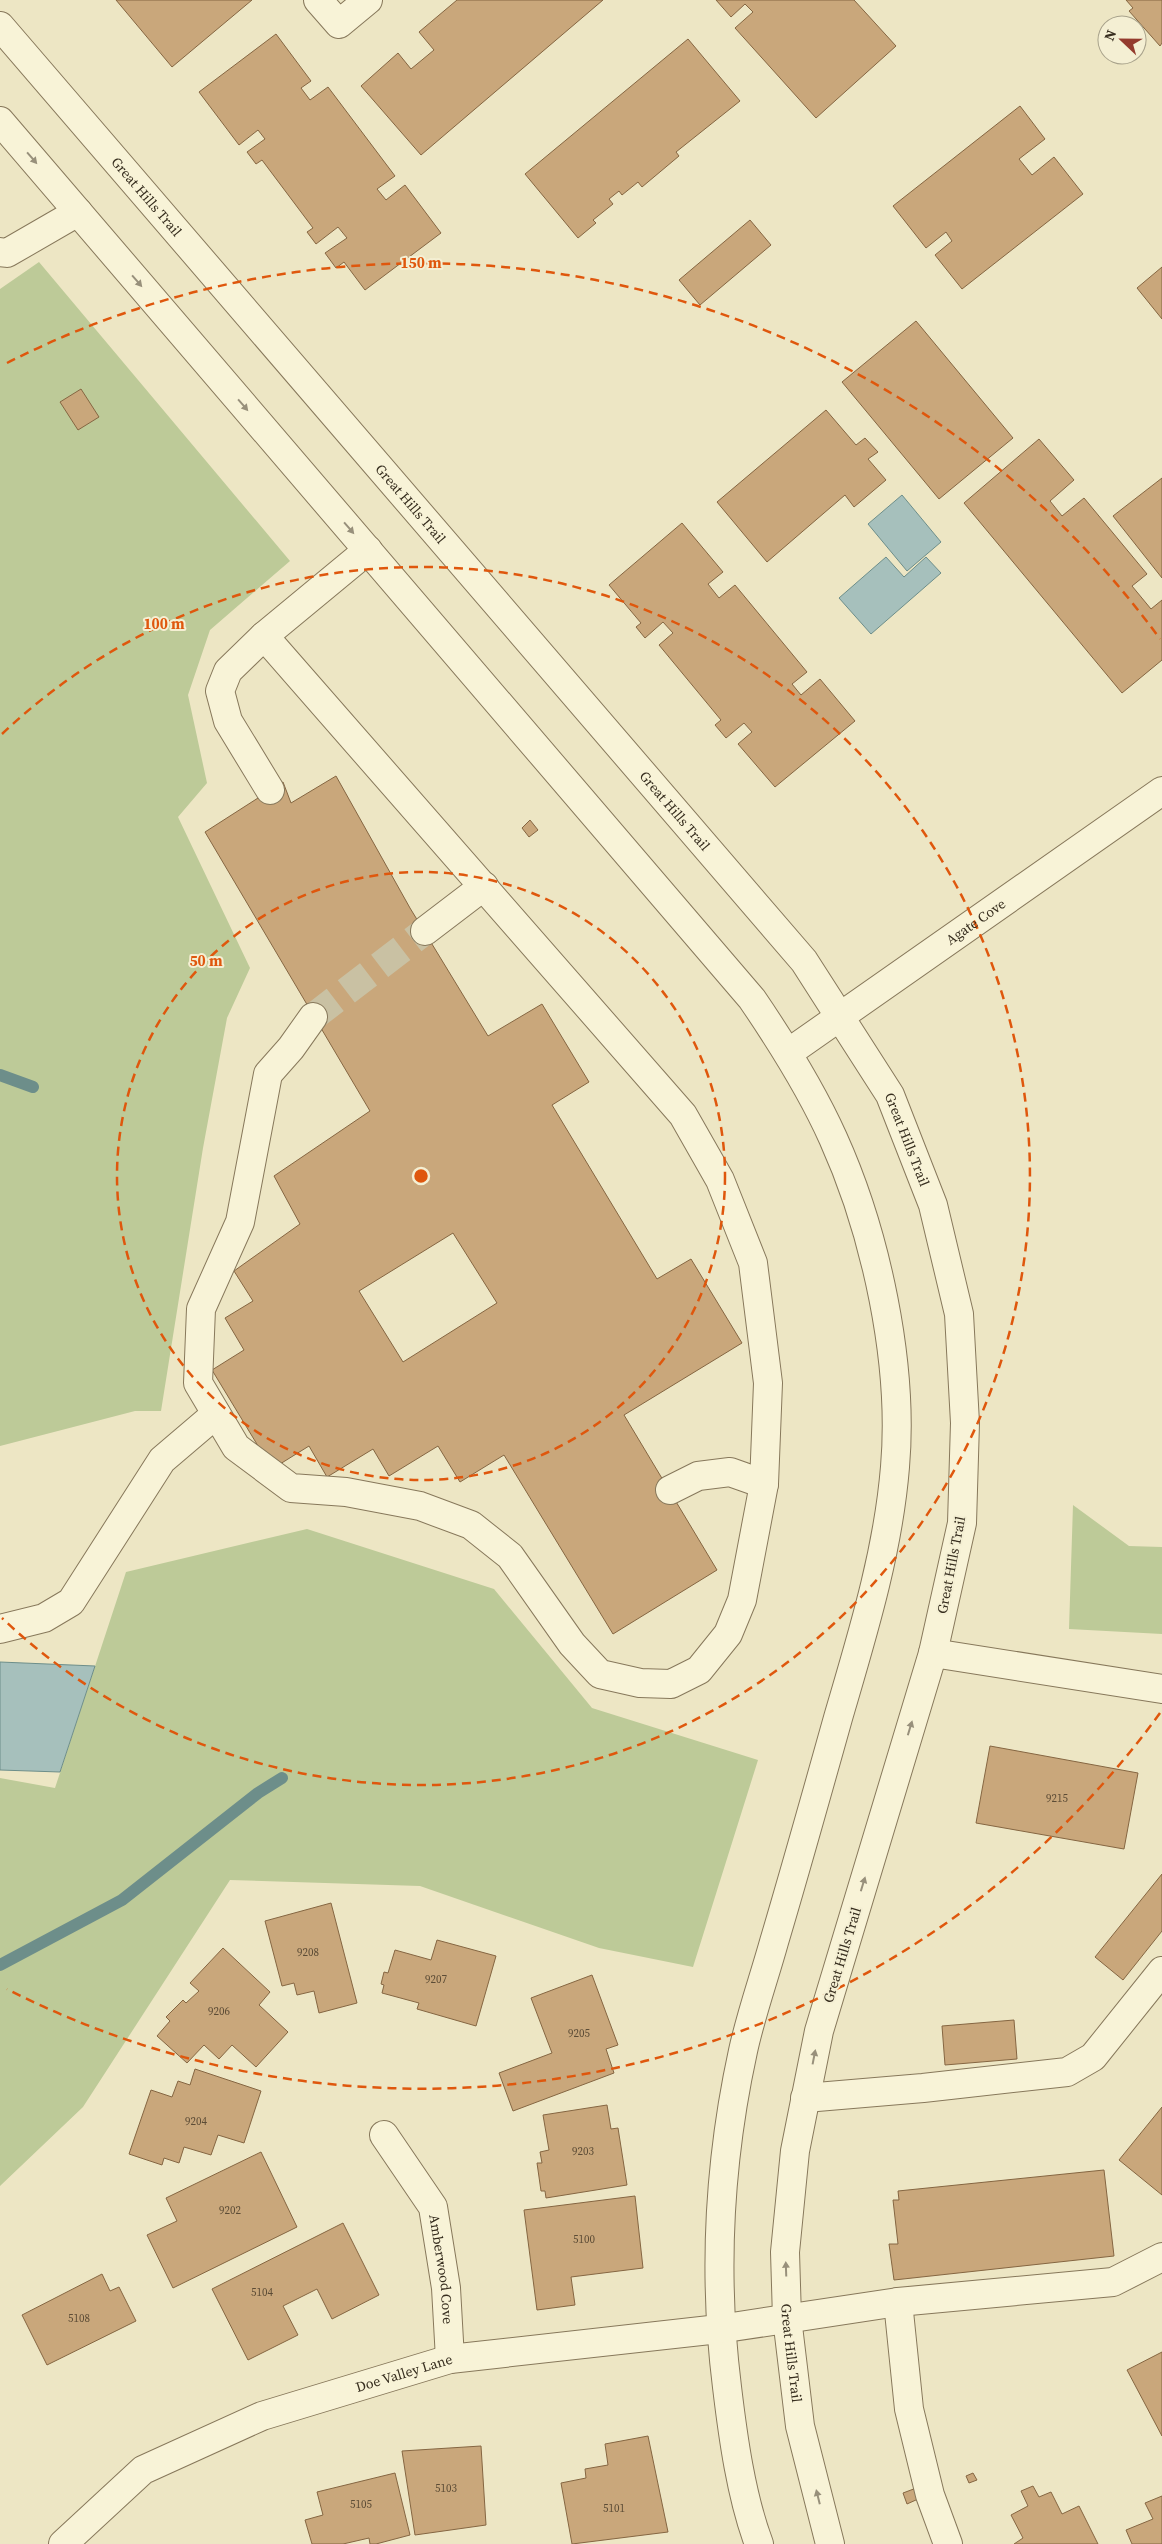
<svg xmlns="http://www.w3.org/2000/svg" width="1162" height="2544" viewBox="0 0 1162 2544" font-family="'Source Serif 4',serif">
  <style>
    .green { fill: #bdca98 }
    .water { fill: #a6c0bc; stroke: #6d8e8a }
    .lines { fill: none; stroke-linecap: round; stroke-linejoin: round }
    .stream { stroke: #6d8e8a; stroke-width: 12 }
    .building { fill: #c9a77b; stroke: #856642; fill-rule: evenodd }
    .minor-tunnel { stroke: #c9c1a3; stroke-width: 28; stroke-dasharray: 28 14; stroke-linecap: butt }
    .minor-casing { stroke: #87785b; stroke-width: 30 }
    .minor { stroke: #f8f3d7; stroke-width: 28 }
    .oneway { fill: #98907b }
    .ring { fill: none; stroke: #df570d; stroke-width: 2.5; stroke-dasharray: 9 6 }
    .labels { text-anchor: middle; stroke-width: 4; stroke-linejoin: round; paint-order: stroke }
    .number-label { font-size: 11px; fill: #5c4c36 }
    .street-label { font-size: 14px; fill: #372e1f; stroke: #f4efd3 }
    .centre { fill: #df570d; stroke: #f4efd3; stroke-width: 2.5 }
    .ring-label { font-size: 15px; text-anchor: middle; font-weight: bold; fill: #df570d; stroke: #f4efd3; stroke-width: 4; stroke-linejoin: round; paint-order: stroke }
  </style>
  <rect width="100%" height="100%" fill="#ede6c4"/>
  <path class="green" d="M39 262 290 561 210 630 188 695 207 783 178 817 250 968 227 1018 203 1148 161 1411H135L0 1446V289Z
    M1073 1505 1129 1546 1162 1547V1634L1069 1629Z
    M307 1529 494 1589 592 1708 758 1760 693 1967 599 1948 420 1886 230 1880 83 2107 0 2186V1778L55 1788 126 1572Z"/>
  <path class="water" d="M902 495 941 542 907 571 868 524Z
    M886 557 904 577 926 557 941 573 871 634 839 598Z
    M0 1662 95 1666 60 1772 0 1770Z"/>
  <g class="lines">
    <path class="stream" d="M0 1075 33 1087
      M0 1965 122 1900 258 1793 282 1778"/>
  </g>
  <path class="building" d="M116 0H252L172 67Z
    M457 0H603L421 155 361 86 398 53 411 69 434 50 419 32Z
    M716 0H854L896 46 816 118 735 28 753 12 745 4 731 17Z
    M1126 0H1162V43L1160 46 1129 11 1133 8Z
    M276 34 311 81 301 88 310 100 328 87 395 176 377 189 386 200 405 185 441 233 365 290 344 262 336 268 325 253 347 238 338 227 316 244 307 232 313 228 262 160 256 164 247 152 265 139 258 130 239 145 199 92Z
    M688 39 740 101 676 152 679 156 642 187 638 182 622 195 619 191 609 199 613 204 593 220 596 223 578 238 525 174Z
    M1020 106 1045 139 1019 159 1032 175 1054 157 1083 194 962 289 935 255 952 241 946 232 926 248 893 206Z
    M750 220 771 245 700 305 679 280Z
    M1162 267V319L1137 288Z
    M916 321 1013 438 939 499 842 382Z
    M81 389 99 417 78 430 60 402Z
    M826 410 856 445 865 438 878 452 868 459 886 480 854 507 845 495 767 562 717 502Z
    M1039 439 1074 480 1050 501 1062 516 1084 498 1147 574 1132 586 1151 609 1162 600V660L1122 693 964 503Z
    M1162 478V578L1113 516Z
    M682 523 723 572 708 584 719 598 735 585 807 672 792 684 801 695 820 679 855 721 775 787 738 744 752 732 744 723 726 738 715 725 721 720 659 645 673 633 663 622 645 638 636 627 641 623 609 585Z
    M336 776 410 908 488 1036 542 1004 589 1082 552 1105 657 1279 691 1259 742 1343 624 1415 717 1570 613 1634 504 1455 460 1482 438 1446 389 1476 373 1449 327 1477 309 1446 272 1469 212 1370 244 1350 225 1318 253 1301 234 1271 300 1224 274 1176 370 1111 205 832 283 782 291 803ZM453 1233 497 1303 403 1362 359 1291Z
    M530 820 538 830 529 837 522 828Z
    M990 1746 1138 1773 1124 1849 976 1823Z
    M1162 1874V1931L1123 1980 1095 1957Z
    M331 1903 357 2003 319 2013 314 1991 297 1995 294 1983 282 1986 265 1921Z
    M437 1940 496 1956 476 2026 417 2009 419 2003 382 1993 384 1985 381 1984 384 1972 388 1973 395 1950 431 1960Z
    M223 1948 270 1992 259 2005 288 2032 256 2067 232 2045 219 2059 204 2045 187 2063 157 2036 170 2021 166 2017 183 2000 186 2003 199 1991 190 1983Z
    M592 1975 618 2045 606 2049 614 2073 513 2111 499 2073 552 2053 531 1998Z
    M1014 2020 1017 2059 945 2065 942 2026Z
    M195 2069 261 2091 244 2143 218 2135 211 2155 184 2147 179 2163 164 2158 162 2165 129 2154 151 2090 172 2097 178 2081 190 2085Z
    M607 2105 611 2129 618 2128 627 2185 546 2198 545 2191H541L537 2163H542L540 2152 549 2150 543 2115Z
    M1162 2107V2195L1119 2160Z
    M261 2152 297 2227 173 2288 147 2235 177 2221 166 2198Z
    M1104 2170 1114 2256 894 2280 889 2244H898L893 2200H899L898 2191Z
    M635 2196 643 2268 571 2277 575 2305 537 2310 524 2210Z
    M343 2223 379 2295 332 2319 317 2289 283 2306 298 2335 248 2360 212 2289Z
    M102 2274 110 2291 119 2287 136 2321 47 2365 22 2315Z
    M1162 2352V2436L1127 2370Z
    M648 2436 668 2532 572 2544 561 2483 586 2478 585 2469 608 2465 605 2444Z
    M481 2446 486 2525 415 2535 402 2451Z
    M395 2473 410 2535 376 2544H370L369 2538 343 2544H312L305 2520 323 2515 317 2492Z
    M973 2473 977 2480 969 2483 966 2476Z
    M1033 2486 1039 2497 1051 2492 1062 2514 1079 2506 1098 2544H1014L1023 2538 1011 2515 1028 2506 1021 2491Z
    M919 2487 927 2495 907 2504 903 2493Z
    M1162 2496V2544H1132L1126 2530 1153 2519 1145 2503Z"/>
  <g class="lines">
    <path class="minor-tunnel" d="M313 1017 425 931"/>
    <defs>
      <g id="minor">
        <path d="M318 0 339 24 368 0"/>
        <path id="s1" d="M0 26 804 961 890 1095 933 1205 959 1314 965 1423 962 1523 933 1653 819 2031 795 2151 785 2252 787 2318 800 2426 830 2544"/>
        <path d="M0 121 752 999C782 1043 811 1089 833 1138 876 1233 904 1363 895 1467 888 1553 862 1636 838 1718 817 1793 796 1868 774 1942 764 1978 751 2014 743 2051 719 2161 713 2275 727 2387 733 2437 741 2496 759 2544"/>
        <path d="M0 252 7 253 78 212"/>
        <path d="M264 636 683 1115 720 1180 753 1263 768 1383 764 1484 742 1600 728 1634 699 1670 671 1684 640 1683 600 1674 572 1644 510 1556 471 1525 420 1506 346 1492 291 1488 236 1447 198 1383 201 1309 240 1222 268 1074 291 1048 313 1017"/>
        <path d="M270 790 228 721 220 691 228 671 264 636 368 550"/>
        <path d="M425 931 484 886"/>
        <path id="s2" d="M788 1053 1162 791"/>
        <path d="M670 1490 698 1476 730 1472 764 1484"/>
        <path d="M0 1629 44 1618 71 1602 162 1460 216 1414"/>
        <path d="M933 1653 1162 1689"/>
        <path d="M805 2098 923 2088 1067 2072 1093 2057 1162 1971"/>
        <path id="s3" d="M384 2135 433 2207 446 2288 450 2359"/>
        <path d="M898 2302 909 2409 930 2495 948 2544"/>
        <path id="s4" d="M63 2544 143 2470 262 2416 450 2359 719 2329 898 2302 1113 2282 1162 2257"/>
      </g>
    </defs>
    <use href="#minor" class="minor-casing"/>
    <use href="#minor" class="minor"/>
  </g>
  <defs><path id="oneway-solid" d="M-6-.8H1V-3.2L6.5 0L1 3.2V.8H-6Z" transform="scale(1.25)"/></defs>
  <g class="oneway">
    <use href="#oneway-solid" transform="translate(32 158) rotate(49)"/>
    <use href="#oneway-solid" transform="translate(137 281) rotate(49)"/>
    <use href="#oneway-solid" transform="translate(243 405) rotate(49)"/>
    <use href="#oneway-solid" transform="translate(349 528) rotate(49)"/>
    <use href="#oneway-solid" transform="translate(910 1728) rotate(-73)"/>
    <use href="#oneway-solid" transform="translate(863 1884) rotate(-73)"/>
    <use href="#oneway-solid" transform="translate(814 2057) rotate(-79)"/>
    <use href="#oneway-solid" transform="translate(786 2269) rotate(-92)"/>
    <use href="#oneway-solid" transform="translate(818 2497) rotate(-104)"/>
  </g>
  <g class="ring">
    <circle cx="421" cy="1176" r="304"/>
    <path d="M2 734A609 609 0 1 1 2 1618"/>
    <path d="M1160 1713A913 913 0 0 1 7 1989M7 363A913 913 0 0 1 1160 639"/>
  </g>
  <g class="labels">
    <g class="number-label">
      <text x="1057" y="1802">9215</text>
      <text x="308" y="1956">9208</text>
      <text x="436" y="1983">9207</text>
      <text x="219" y="2015">9206</text>
      <text x="579" y="2037">9205</text>
      <text x="196" y="2125">9204</text>
      <text x="583" y="2155">9203</text>
      <text x="230" y="2214">9202</text>
      <text x="584" y="2243">5100</text>
      <text x="262" y="2296">5104</text>
      <text x="79" y="2322">5108</text>
      <text x="446" y="2492">5103</text>
      <text x="361" y="2508">5105</text>
      <text x="614" y="2512">5101</text>
    </g>
    <g class="street-label">
      <text dy="5" stroke="none"><textPath href="#s1" startOffset="225">Great Hills Trail</textPath></text>
      <text dy="5" stroke="none"><textPath href="#s1" startOffset="630">Great Hills Trail</textPath></text>
      <text dy="5" stroke="none"><textPath href="#s1" startOffset="1035">Great Hills Trail</textPath></text>
      <text dy="5" stroke="none"><textPath href="#s2" startOffset="229">Agate Cove</textPath></text>
      <text dy="5" stroke="none"><textPath href="#s1" startOffset="1440">Great Hills Trail</textPath></text>
      <text transform="translate(951 1565) rotate(-79)" y="5">Great Hills Trail</text>
      <text transform="translate(842 1955) rotate(-73)" y="5">Great Hills Trail</text>
      <text dy="5" stroke="none"><textPath href="#s3" startOffset="150">Amberwood Cove</textPath></text>
      <text dy="5" stroke="none"><textPath href="#s1" startOffset="2685">Great Hills Trail</textPath></text>
      <text dy="5" stroke="none"><textPath href="#s4" startOffset="388">Doe Valley Lane</textPath></text>
    </g>
  </g>
  <circle cx="421" cy="1176" r="8" class="centre"/>
  <g class="ring-label">
    <text x="421" y="268">150 m</text>
    <text x="164" y="629">100 m</text>
    <text x="206" y="966">50 m</text>
  </g>
  <g transform="translate(1122 40) rotate(292)"><circle r="24" fill="#f4efd3" stroke="#a8a28b"/>
  <path d="M0-4L9 19L0 12L-9 19Z" fill="#943b2d"/>
  <text y="-8" font-size="14" font-weight="bold" text-anchor="middle" fill="#372e1f">N</text>
  </g>
</svg>
